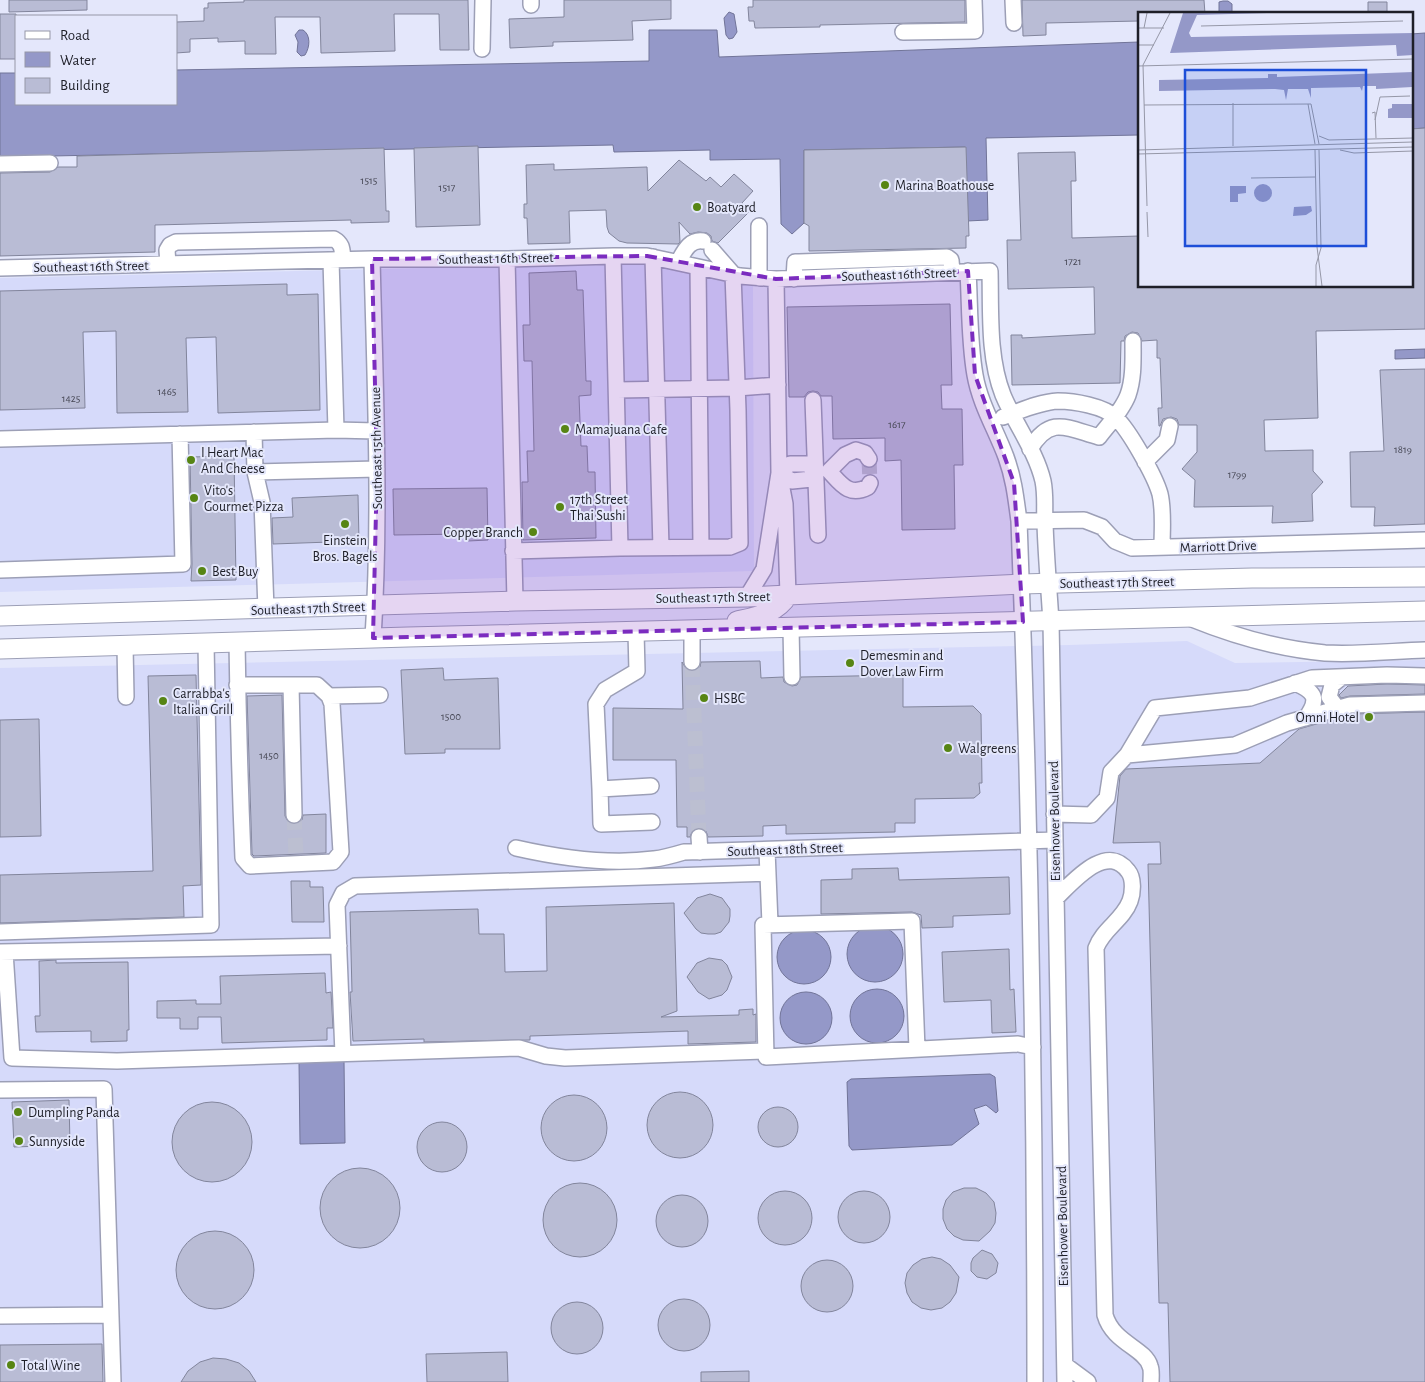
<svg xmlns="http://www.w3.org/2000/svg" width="1425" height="1382" viewBox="0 0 1425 1382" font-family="'Alegreya Sans',sans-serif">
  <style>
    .built { fill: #d6dafa }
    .water { fill: #9498c8; stroke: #717498 }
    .building { fill: #b9bcd5; stroke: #82859c }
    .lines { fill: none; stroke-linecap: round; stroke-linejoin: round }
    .minor-tunnel { stroke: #bcbfd1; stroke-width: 15; stroke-dasharray: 15 8; stroke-linecap: butt }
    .minor-casing { stroke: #9c9fb6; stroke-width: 18 }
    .major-casing { stroke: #9c9fb6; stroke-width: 21 }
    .minor { stroke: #fff; stroke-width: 15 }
    .major { stroke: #fff; stroke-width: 19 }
    .marked { fill: #7b2cbf; fill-opacity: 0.2; stroke: #7b2cbf; stroke-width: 4; stroke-dasharray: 10 6; stroke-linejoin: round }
    .poi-dot { fill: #578514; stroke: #e4e7fb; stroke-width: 2 }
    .labels { text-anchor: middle; stroke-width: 4; stroke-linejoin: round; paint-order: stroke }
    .number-label { font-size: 11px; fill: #454653 }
    .poi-label { font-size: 14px; fill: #1e1f28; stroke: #e4e7fb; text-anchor: start }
    .street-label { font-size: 14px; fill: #1e1f28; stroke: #e4e7fb }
    .inset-road { fill: none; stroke: #9597a7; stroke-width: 1 }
    .view { fill: #1d4ed8; fill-opacity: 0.15; stroke: #1d4ed8; stroke-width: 2.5 }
    .inset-edge { fill: none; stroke: #1e1f28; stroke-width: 2.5 }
  </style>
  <rect width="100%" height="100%" fill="#e4e7fb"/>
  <path class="built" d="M639 263 753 285 754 571 0 592V278Z
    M1187 641 1235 663 1425 660V1382H0V668L1069 645Z"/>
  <path class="water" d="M1223 1H1228L1232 4V14H1219V2Z
    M729 12 734 14 737 32 733 38 729 39 726 35 724 18Z
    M299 30H303C311 35 310 47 305 55L301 56 297 52 298 42 295 35Z
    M649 30H717L719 57 1139 42V135L986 138 988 220 967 221 965 147 804 150V223L792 234 781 224 780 159 710 160V150L614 152 613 145 0 157V73H16V104H176V70L649 61Z
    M1425 33V128L1411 129V34Z
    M1425 349V358L1395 359V350Z
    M847 954a28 28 0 1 1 56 0a28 28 0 1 1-56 0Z
    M777 957a27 27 0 1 1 54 0a27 27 0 1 1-54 0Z
    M850 1016a27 27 0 1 1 54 0a27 27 0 1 1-54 0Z
    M780 1018a26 26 0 1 1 52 0a26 26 0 1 1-52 0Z
    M344 1061 345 1143 300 1144 299 1062Z
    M990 1074 995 1077 998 1111 996 1113 986 1105 974 1109 979 1124 952 1145 852 1150 849 1146 847 1082 851 1079Z"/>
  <path class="building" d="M9 0H87V10L9 12Z
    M244 0H468L469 50H440L439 14H394L395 51 321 53 320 17H275L276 54H245V41L218 42V38L190 39V52L176 53V22L204 21V8H208V3L244 2Z
    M564 0H671V19L632 21 633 40 553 42V46L510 48 509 19 564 17Z
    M753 0H965V22L820 25V27L755 28 754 21H749L748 7H753Z
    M1022 0H1204L1205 14H1139V21L1046 23V35L1023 36Z
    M1368 2H1387V14H1368Z
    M0 14H16V59H0Z
    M1425 128V329L1316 331 1318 418 1264 420 1265 451 1313 450V471L1323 482 1312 494 1313 521 1272 523 1273 506 1194 507 1195 480 1182 469 1197 452V425H1179L1177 419 1171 417 1163 419 1160 426H1159L1158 408H1162L1160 358H1157V340L1142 341 1138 333 1132 332 1125 336 1124 341H1121L1120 383 1012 385 1011 335H1022V338L1095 334 1094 287 1008 289 1007 240H1021L1018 153 1075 152 1076 181H1071L1072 238 1139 236V286H1411V129Z
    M478 146 480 225 416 227 414 148Z
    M966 147 969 236H966V248L809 251V226L804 223V150Z
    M384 148 386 211H389V222L351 223V220L155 225V252L0 256V173L50 172 58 167H77V156Z
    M679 160 706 181 710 177 721 187 734 174 753 191 742 203 750 211 718 243 712 241 711 236 707 233 698 232 690 234 679 222 680 242 678 244 627 243 619 241 609 233 607 227 606 210 569 211 570 243 528 244 527 218H524V204H527L526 165 554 164V170L647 167 648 191Z
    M576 271 577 290H583L586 381H591V395L579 396 581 446H587L588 472H595L596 538 523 540 522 482H528L527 451H534L532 361H524L523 325H530L529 273Z
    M287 284V295L318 294 320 410 218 413 216 337 186 338 188 412 117 413 116 331 83 332 85 408 0 410V291Z
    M950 304 952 385H941L942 409H962L963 465H954L955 529 902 530 901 460 885 461V438L833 439 832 396H821L818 392 813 391 808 392 804 397H789L787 307Z
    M1425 369V524L1374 526 1375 507H1351L1350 452 1384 451 1380 370Z
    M234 456 236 580 191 581 192 564 190 457Z
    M487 488 488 540 468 541V534L394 535 393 489Z
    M358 495 359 541 273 544 272 518 293 517 292 498Z
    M760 661 761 678 783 677 784 682 792 686 797 685 801 677 903 675V707L973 706 981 714 982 783H979L980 793 974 798 915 799V823H895V832L786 834V825L763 826V836L708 837 706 831 699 828 693 830 690 837H687V827H677L676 760H613V708L683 709 682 662 687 670 692 671 700 667 701 662Z
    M443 668 444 680 498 678 500 749H445V753L405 754 401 670Z
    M196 675 201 885 183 886 184 917 0 923V875L153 871 148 676Z
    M1387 684 1425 685V694L1350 696 1341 698 1339 695 1348 686Z
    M282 695 285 816 289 823 295 824 302 820 303 815 326 814V853L254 856 252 854 247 696Z
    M1425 712V1382H1170L1168 1303H1159L1148 864H1161L1160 842 1113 843 1120 776 1126 769 1260 763 1299 729 1351 714Z
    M39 719 41 836 0 837V720Z
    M898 868 899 880 1009 877 1010 914 953 916V927L922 928 921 915 912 912 821 914V880L852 879V869Z
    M291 881H310V887H323L324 922H292Z
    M710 894 722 898 730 909V916L729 922 721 932 715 934H708L701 933 696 929 684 913 697 898Z
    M674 903 677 1011 661 1017 739 1015V1010L753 1009V1015L756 1014V1042L688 1044V1031L530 1036V1040L424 1042V1039L353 1041 350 992H352L350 912 478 909 479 934H504L505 972 547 971 546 907Z
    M1009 949 1010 990 1014 989 1016 1032 992 1033 991 1000 944 1002 942 952Z
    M709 958 722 960 727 965 732 977 727 990 722 995 709 999 698 992 687 977 697 963Z
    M56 960V963L128 962 129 1030H127V1041L91 1042V1031L36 1032 35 1016H40L39 961Z
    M325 973 326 993 331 992 333 1028H327V1040L222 1043 221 1017H198V1029H180V1018H157V1001L196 1000V1004H221L220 976Z
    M647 1125a33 33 0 1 1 66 0a33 33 0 1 1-66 0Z
    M541 1128a33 33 0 1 1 66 0a33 33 0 1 1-66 0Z
    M69 1100 70 1145 14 1147 12 1102Z
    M172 1142a40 40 0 1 1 80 0a40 40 0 1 1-80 0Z
    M758 1127a20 20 0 1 1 40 0a20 20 0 1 1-40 0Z
    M417 1147a25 25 0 1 1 50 0a25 25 0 1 1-50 0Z
    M320 1208a40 40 0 1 1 80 0a40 40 0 1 1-80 0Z
    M543 1220a37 37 0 1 1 74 0a37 37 0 1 1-74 0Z
    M964 1188H976L986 1193 994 1202 996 1213 995 1223 990 1231 979 1241 963 1240 954 1236 947 1229 943 1219V1209L946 1200 953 1192Z
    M838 1217a26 26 0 1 1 52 0a26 26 0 1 1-52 0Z
    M758 1218a27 27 0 1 1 54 0a27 27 0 1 1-54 0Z
    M656 1221a26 26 0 1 1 52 0a26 26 0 1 1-52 0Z
    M176 1270a39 39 0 1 1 78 0a39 39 0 1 1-78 0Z
    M982 1250 992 1254 998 1263 996 1273 987 1279 977 1277 971 1271V1263L973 1258Z
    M932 1257 941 1259 950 1265 959 1277 956 1293 950 1302 942 1308 931 1310 921 1308 912 1302 907 1293 905 1283 907 1273 913 1265 922 1259Z
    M801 1286a26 26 0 1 1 52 0a26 26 0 1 1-52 0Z
    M658 1325a26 26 0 1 1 52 0a26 26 0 1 1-52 0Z
    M551 1328a26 26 0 1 1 52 0a26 26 0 1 1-52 0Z
    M102 1344 103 1382H0V1345Z
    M507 1352 508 1382H427L426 1354Z
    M213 1358 226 1359 239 1363 249 1371 256 1382H181L188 1371 200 1362Z
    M749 1371V1382H701V1372Z"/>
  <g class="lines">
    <path class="minor-tunnel" d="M869 459 870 483
      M692 662 699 837
      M294 815 296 856"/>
    <defs>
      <path id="minor" d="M531 0V5
        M1013 0 1014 23
        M903 32 975 31 974 0
        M482 49 483 0
        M0 164 50 163
        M653 257 661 548
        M372 259C375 385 381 512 373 638
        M507 259 515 601
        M331 260 336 430
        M678 262C684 252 689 239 703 241
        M168 264 167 250 170 245 176 242 334 239C343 244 342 250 343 260
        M698 267 701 547
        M0 268 372 259H507L613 256H647L740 276 776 279 990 271C991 311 988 357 1003 395 1015 424 1036 451 1043 481 1046 496 1044 508 1045 523 1046 556 1049 589 1051 622L1065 1382
        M968 271C970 306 969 341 975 375 980 404 996 430 1006 457 1014 479 1016 499 1019 521 1030 808 1035 1095 1035 1382
        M759 278V226
        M776 279 779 473 785 504 788 595
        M794 279 795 262H799L947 257 951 260 952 272
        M617 390 737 388 778 385
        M813 400 818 535
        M1003 417C1020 411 1039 402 1058 401 1073 401 1105 406 1116 418 1129 430 1155 476 1160 494 1164 511 1162 530 1162 547
        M254 432 255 472 262 502 266 609
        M0 439 336 430 376 431
        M1030 449C1050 415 1067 428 1099 437 1108 425 1122 411 1128 395 1134 378 1133 359 1133 341
        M869 459 865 453 856 450 845 455 829 471C841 484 849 497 868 487L870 483
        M1145 462 1167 440 1170 426
        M255 472 377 469
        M1019 521 1084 520 1102 527 1115 541 1132 548 1425 540
        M620 548 730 547 740 543 738 410 733 274 712 250
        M513 551 620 548 613 256
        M0 570 183 564 180 434
        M747 597 764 569 779 473 790 464H807L816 471 812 479 792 481 779 473
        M1192 619C1234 636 1280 649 1325 653 1357 655 1393 651 1425 650
        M791 628 792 677
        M692 630V662
        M636 632 637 671 605 690 596 704 600 789 651 786
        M237 642C238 714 240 786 243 858L250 866 333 862 341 852 332 704 329 696 317 685H237
        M125 646 126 697
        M1295 683C1316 692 1319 699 1306 718
        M291 685 294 815
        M329 696 380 695
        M1338 709 1329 697 1332 685 1342 677
        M1127 755 1235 745 1287 723 1350 705 1425 703
        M600 789 601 824 652 822
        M1054 814 1091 815 1107 798 1111 772 1127 755 1155 708 1250 698 1312 678 1387 675 1425 676
        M699 837 700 852
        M516 848C560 858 609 865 654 859 664 858 674 855 684 852L1055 840
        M767 850 770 924
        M1056 898C1073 882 1106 842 1128 871 1134 878 1133 893 1130 901 1123 920 1103 929 1096 948L1105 1315C1113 1343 1145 1348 1150 1366 1152 1370 1151 1377 1151 1382
        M0 932 211 925 206 643
        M0 952 339 946
        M5 952 12 1058 117 1061 519 1048 546 1056 565 1058 766 1051
        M917 1049 912 921 763 925 766 1057 1018 1044 1033 1047
        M343 1054 337 905 343 893 355 886 768 873
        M0 1090 104 1089 113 1382
        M0 1316 111 1315
        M1065 1365 1088 1382"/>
      <path id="major" d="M0 616 515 601 747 597 1021 584 1252 578 1425 577
        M737 621C756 617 777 614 788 595
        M0 649 408 637 1425 611"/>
    </defs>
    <use href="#minor" class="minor-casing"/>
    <use href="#major" class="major-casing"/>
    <use href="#minor" class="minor"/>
    <use href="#major" class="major"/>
  </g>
  <path class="marked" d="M647 256 776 279 968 271 975 375 1014 483 1023 622 373 638 377 469 372 259Z"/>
  <g class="poi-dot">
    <circle cx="885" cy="185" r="5"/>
    <circle cx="697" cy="207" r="5"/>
    <circle cx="565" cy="429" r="5"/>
    <circle cx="191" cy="460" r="5"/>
    <circle cx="194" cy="498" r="5"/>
    <circle cx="560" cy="507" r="5"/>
    <circle cx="345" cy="524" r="5"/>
    <circle cx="533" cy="532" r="5"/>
    <circle cx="202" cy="571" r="5"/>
    <circle cx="850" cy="663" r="5"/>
    <circle cx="704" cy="698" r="5"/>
    <circle cx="163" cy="701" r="5"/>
    <circle cx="1369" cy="717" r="5"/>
    <circle cx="948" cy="748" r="5"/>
    <circle cx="18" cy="1112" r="5"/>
    <circle cx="19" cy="1141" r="5"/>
    <circle cx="11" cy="1365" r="5"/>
  </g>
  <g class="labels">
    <g class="number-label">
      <text x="369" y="184">1515</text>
      <text x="447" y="191">1517</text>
      <text x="1073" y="265">1721</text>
      <text x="167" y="395">1465</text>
      <text x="71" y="402">1425</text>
      <text x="897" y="428">1617</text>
      <text x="1403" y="453">1819</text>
      <text x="1237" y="478">1799</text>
      <text x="451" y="720">1500</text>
      <text x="269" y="759">1450</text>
    </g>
    <g class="poi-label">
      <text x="895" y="190">Marina Boathouse</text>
      <text x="707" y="212">Boatyard</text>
      <text x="575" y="434">Mamajuana Cafe</text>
      <text x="201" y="457">I Heart Mac<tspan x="201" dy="16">And Cheese</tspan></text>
      <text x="204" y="495">Vito's<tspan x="204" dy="16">Gourmet Pizza</tspan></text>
      <text x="570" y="504">17th Street<tspan x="570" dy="16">Thai Sushi</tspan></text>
      <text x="523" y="537" text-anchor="end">Copper Branch</text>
      <text x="345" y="545" text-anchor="middle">Einstein<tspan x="345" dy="16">Bros. Bagels</tspan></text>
      <text x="212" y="576">Best Buy</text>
      <text x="860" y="660">Demesmin and<tspan x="860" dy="16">Dover Law Firm</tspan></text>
      <text x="173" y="698">Carrabba's<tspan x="173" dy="16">Italian Grill</tspan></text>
      <text x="714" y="703">HSBC</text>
      <text x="1359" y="722" text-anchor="end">Omni Hotel</text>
      <text x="958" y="753">Walgreens</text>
      <text x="28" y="1117">Dumpling Panda</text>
      <text x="29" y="1146">Sunnyside</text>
      <text x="21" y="1370">Total Wine</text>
    </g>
    <g class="street-label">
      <text transform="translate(496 258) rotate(-1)" y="5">Southeast 16th Street</text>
      <text transform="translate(91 266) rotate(-1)" y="5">Southeast 16th Street</text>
      <text transform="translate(899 274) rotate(-2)" y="5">Southeast 16th Street</text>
      <text transform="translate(376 448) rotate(-91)" y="5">Southeast 15th Avenue</text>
      <text transform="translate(1218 546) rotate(-2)" y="5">Marriott Drive</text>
      <text transform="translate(1117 582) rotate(-1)" y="5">Southeast 17th Street</text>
      <text transform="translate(713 597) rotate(-1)" y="5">Southeast 17th Street</text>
      <text transform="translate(308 608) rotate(-2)" y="5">Southeast 17th Street</text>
      <text transform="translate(1054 821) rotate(-91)" y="5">Eisenhower Boulevard</text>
      <text transform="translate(785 849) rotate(-2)" y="5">Southeast 18th Street</text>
      <text transform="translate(1062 1226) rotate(-91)" y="5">Eisenhower Boulevard</text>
    </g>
  </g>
  <g transform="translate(1138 12)">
    <rect width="275" height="275" fill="#e4e7fb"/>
    <path d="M45 1H129L59 3 51 21 53 25 275 21V43L259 44 258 33 32 41ZM275 60 274 75 238 77V74H225L224 79 222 75 173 76V86L170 77H150L148 88 146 78 137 77 21 79V68L130 66V62H139V65ZM254 92H275V106H250V97L254 96ZM116 181a9 9 0 1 1 18 0a9 9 0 1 1-18 0ZM92 174H108V181L100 182V190H92ZM173 194 174 199 168 203 155 204 156 195Z" fill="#9498c8"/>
    <path class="inset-road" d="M63 14 265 9M0 16H26M6 16 9 1M0 33H16M0 54 275 47M95 91V134M170 92 177 132M6 93 173 92 181 132M234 101 237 100 238 126M237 108 242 85 272 84M181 124 191 128 275 126M0 138 275 130M177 138 179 235 184 274M202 138 216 141 275 139M0 142 275 135M113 166 177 165M9 194 5 53 32 1M9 200 10 225M178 274V253L183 236 181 138"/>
    <path class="view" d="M47 58H228V234H47Z"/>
    <rect width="275" height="275" class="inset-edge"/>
  </g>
  <rect x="15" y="15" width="162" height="90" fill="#e4e7fb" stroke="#9597a7"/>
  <rect x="25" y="31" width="25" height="8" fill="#ffffff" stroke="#9597a7"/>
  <text x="60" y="40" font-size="15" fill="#1e1f28">Road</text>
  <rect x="25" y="52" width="25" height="15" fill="#9498c8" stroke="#9597a7"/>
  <text x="60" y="65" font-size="15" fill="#1e1f28">Water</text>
  <rect x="25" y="78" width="25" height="15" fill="#b9bcd5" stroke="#9597a7"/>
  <text x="60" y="90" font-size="15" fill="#1e1f28">Building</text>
</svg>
